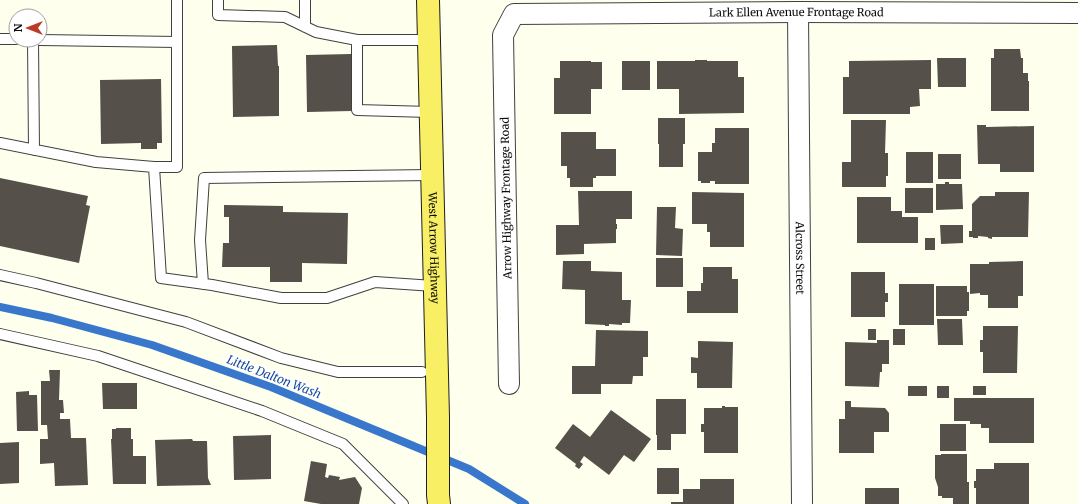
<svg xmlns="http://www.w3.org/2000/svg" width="1078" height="504" viewBox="0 0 1078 504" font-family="Merriweather,serif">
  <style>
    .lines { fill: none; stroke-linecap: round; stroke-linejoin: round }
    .stream { stroke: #3977cc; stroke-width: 8 }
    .building { fill: #555049 }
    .lane-casing { stroke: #404040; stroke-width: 12 }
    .street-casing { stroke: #404040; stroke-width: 22 }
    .primary-casing { stroke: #1e1e1e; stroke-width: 24 }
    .lane { stroke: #fff; stroke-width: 10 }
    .street { stroke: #fff; stroke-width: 20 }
    .primary { stroke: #f8ef64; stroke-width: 22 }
    .labels { text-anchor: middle; stroke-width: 4; stroke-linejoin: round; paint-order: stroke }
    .street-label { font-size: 11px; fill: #0d0d0d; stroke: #fff }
    .water-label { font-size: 12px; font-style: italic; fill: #174a9e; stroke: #fff }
  </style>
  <rect width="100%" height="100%" fill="#ffffed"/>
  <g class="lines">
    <path class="stream" d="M0 307 52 318 152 345 271 387 469 469 525 504"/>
  </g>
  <path class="building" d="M277 45 278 66H279V116L233 117 232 46Z
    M994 49H1020L1021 58H1023V73H1028V81H1029V111H991V58H994Z
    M351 54V111L307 112 306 55Z
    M937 58H966V87H938Z
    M695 60H707V61H738V77H744V113L679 114V89H657V61H695Z
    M931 60V89H919L920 106 910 107V114H843V77H849V61Z
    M560 61H591V62H602V89H591V114H554V78H560Z
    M622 61H650V90H622Z
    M161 79 162 143H157V149H141V143L101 144 100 80Z
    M658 118H685V144H683V167H659V144H658Z
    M851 120H886L885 153H888V176H886V187H842V162H851Z
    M977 125H986V127L1034 126V172H1000V164H978Z
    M715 128H749V184H715V181H710V183H701V181H698V152H712V143H715Z
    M561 132H596V149H616V176H596V178H593V187H570V178H567V166H561Z
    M906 152H933V183H906Z
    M938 154H961V179H938Z
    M0 178 88 196 86 205 90 206 79 263 0 246Z
    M945 182H949V184H962L963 209 936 210V184H945Z
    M905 188H933V213H905Z
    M578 191H632V219H616V224H617V229H616V243L584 244V254L556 255V225H579Z
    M692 192 744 193V247H710V232H707V224H692Z
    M995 192H1029L1028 237H992V239L988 238V237L978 236V238H973V237H969V231H972V204L980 196H995Z
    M857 197H891V211H902V217H918V243H857Z
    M224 205 283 206V212L348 213 347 264 302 263V282H270V267H222L223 243H229V217H224Z
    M657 207H676L675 228 683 229 682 256 656 255Z
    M940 225H963V243L941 244Z
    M925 238H935V250H925Z
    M656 258H683V287H656Z
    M563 261H591V271L622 272V300H631L630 323H622V325L609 324V326H605V325L585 324V290L562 289Z
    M1023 261V296H1018V308H988V295H980V293L970 294V264H989V262Z
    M703 267H732V279H738V313H687V291H701V283H703Z
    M851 272H885V293H888V302H885V317H851Z
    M899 284H934V325H899Z
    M936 286H967V292H969V311H967V316H936Z
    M937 319H962L963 345H938Z
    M983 326H1018L1017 373H983V352H980V340H983Z
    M868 329H876V340H868Z
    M893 329H905V345H893Z
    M596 330 648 331V357H643V376H633L632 384H601V394H572V366H595Z
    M877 340H889V364H882V372H880L879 387 845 386V342L877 343Z
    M698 341 733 342 732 388H697V373H691V357L698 358Z
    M49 370H60L59 400H63L64 413H60V419H70L71 438H86L88 485 55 486 54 463 40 464V439H48L47 425H41V381H50Z
    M102 383H137V409H103Z
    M908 386H927V396H908Z
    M937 386H949V398H937Z
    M973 386H986V395H973Z
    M29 391V395H37L38 431H17L16 392Z
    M954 398H1034V443H989V428H981V424H970V421H954Z
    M656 399H686V434H671V450H657V435H656Z
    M845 401H851V407L885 408 889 413V432H874V453H839V419H845Z
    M722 406H725V407H738V453H704V432H701V424H704V408H722Z
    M611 410 651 439 634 462 624 455 609 475 584 456 580 462 583 464 579 469 575 466 576 464 555 448 573 424 590 437Z
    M940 424H966V451H940Z
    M116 428H131V439H133V456H146V484H113L111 439H112V429H116Z
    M271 435V479L234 480 233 436Z
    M192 439 193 441H207L208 478 211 485 157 486 155 440Z
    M19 442V483L0 484V443Z
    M941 454H967V482H969V504H953V498H942V496H938V487L935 478V455H941Z
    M311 461 327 464 325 477 328 478 329 475 340 477 339 480 355 477 362 488 359 504H321L304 501Z
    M994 463H1029V504H976V488H974V481H976V469H994Z
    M657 468H679V494H657Z
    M700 479H734V504H671V502H683V489H700Z
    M865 488H899V504H865Z"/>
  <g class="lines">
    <defs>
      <path id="lane" d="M218 0V15L285 17 316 32 357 40V110L430 112
        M305 0V27
        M0 39H16
        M33 40 34 150
        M40 40 177 42
        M357 40H429
        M0 143 96 162 154 167H177V0
        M154 167 161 278 212 285 281 298H327L375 282 434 286
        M0 275 36 283 186 322 281 358 338 372H422
        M203 284 200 240 204 178 432 175
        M0 334 98 356 262 411 343 444 403 504"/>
      <g id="street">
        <path id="s1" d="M798 12 802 504"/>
        <path id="s2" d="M509 384 503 35 514 14 798 12 1078 13"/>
      </g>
      <g id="primary">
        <path id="s3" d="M428 0 438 417V495L439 504"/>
      </g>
    </defs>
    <use href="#lane" class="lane-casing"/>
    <use href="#street" class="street-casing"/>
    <use href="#primary" class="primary-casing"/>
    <use href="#lane" class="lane"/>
    <use href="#street" class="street"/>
    <use href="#primary" class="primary"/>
  </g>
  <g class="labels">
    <g class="street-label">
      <text dy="4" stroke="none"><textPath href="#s2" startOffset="655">Lark Ellen Avenue Frontage Road</textPath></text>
      <text transform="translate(506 198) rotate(-91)" y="4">Arrow Highway Frontage Road</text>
      <text dy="4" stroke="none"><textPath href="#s3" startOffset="248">West Arrow Highway</textPath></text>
      <text dy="4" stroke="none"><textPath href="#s1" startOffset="246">Alcross Street</textPath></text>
    </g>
    <g class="water-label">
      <text transform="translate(274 377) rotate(21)" y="4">Little Dalton Wash</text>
    </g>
  </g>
  <g transform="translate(28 28) rotate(270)"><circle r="19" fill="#ffffff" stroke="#9e9e9e"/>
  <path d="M0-3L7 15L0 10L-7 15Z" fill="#bc3a26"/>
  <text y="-6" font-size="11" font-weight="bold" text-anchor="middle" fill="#0d0d0d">N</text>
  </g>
</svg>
